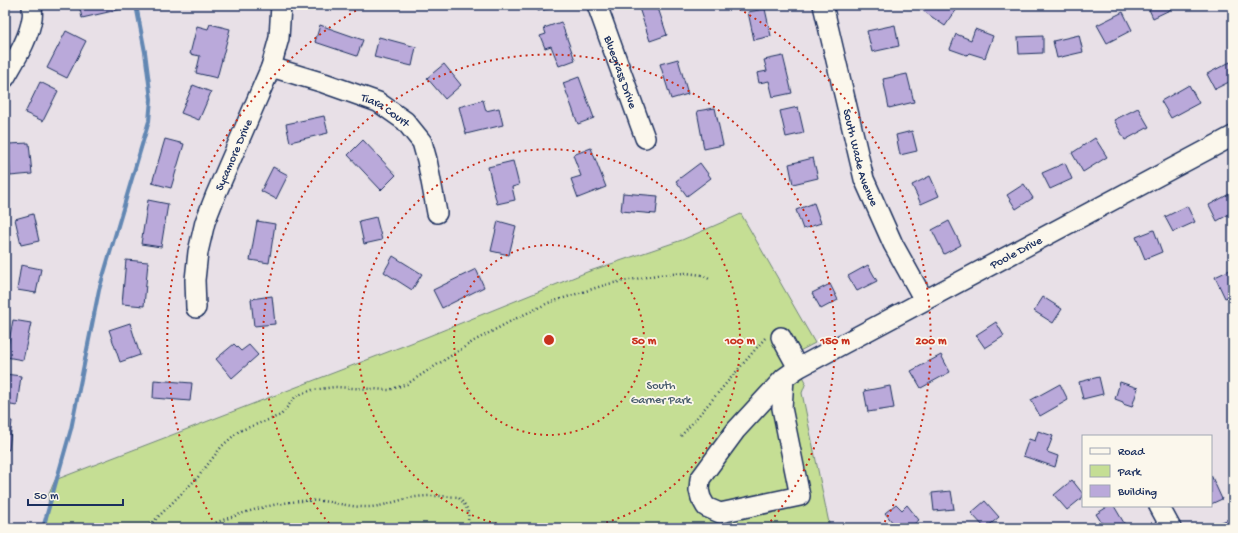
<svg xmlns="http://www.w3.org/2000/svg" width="1238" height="533" viewBox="0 0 1238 533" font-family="'Gochi Hand',sans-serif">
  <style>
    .green { fill: #c5de94; stroke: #708679 }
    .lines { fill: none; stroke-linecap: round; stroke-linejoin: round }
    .stream { stroke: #6287b3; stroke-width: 4 }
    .building { fill: #baa9da; stroke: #1b2f5e }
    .minor-casing { stroke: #1b2f5e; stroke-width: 22 }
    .path { stroke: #1b2f5e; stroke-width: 2.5; stroke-dasharray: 1 3; stroke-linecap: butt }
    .minor { stroke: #fbf7ec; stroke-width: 19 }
    .ring { fill: none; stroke: #c8321e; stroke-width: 2; stroke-dasharray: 2 4 }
    .labels { text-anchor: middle; stroke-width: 3.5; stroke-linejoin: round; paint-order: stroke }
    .street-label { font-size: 12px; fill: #1b2f5e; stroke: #fbf7ec }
    .park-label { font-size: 12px; fill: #465b6c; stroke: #fbf7ec }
    .centre { fill: #c8321e; stroke: #fbf7ec; stroke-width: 2 }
    .ring-label { font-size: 12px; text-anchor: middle; font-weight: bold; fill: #c8321e; stroke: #fbf7ec; stroke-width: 3.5; stroke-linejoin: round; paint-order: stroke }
  </style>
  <rect width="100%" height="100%" fill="#e8e0e7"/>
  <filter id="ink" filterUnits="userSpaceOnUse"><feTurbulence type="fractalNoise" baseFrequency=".025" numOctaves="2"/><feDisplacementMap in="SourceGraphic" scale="8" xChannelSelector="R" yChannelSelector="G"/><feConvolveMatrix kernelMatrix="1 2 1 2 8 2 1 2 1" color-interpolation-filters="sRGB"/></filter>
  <g filter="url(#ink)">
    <path class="green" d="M741 214 815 343 792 355 806 382 802 393 830 528H46L49 494 55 480 424 338 587 272 682 240Z"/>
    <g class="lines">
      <path class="stream" d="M43 528 71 429 99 290 149 121 151 99 145 52 136 5"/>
    </g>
    <path class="building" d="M79 5H126V8L82 18Z
      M537 5H557V7L538 11Z
      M647 5H657L667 35 650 41 639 8Z
      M921 5H951L957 9 945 26 919 8Z
      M1147 5H1180L1153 18Z
      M765 9 771 36 754 40 748 12Z
      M1123 12 1132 30 1107 43 1097 25Z
      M561 22 575 60 559 66 551 46 545 48 540 36 546 34 544 28Z
      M210 24 230 29 217 78 196 73 200 56 190 54 197 26 208 29Z
      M320 25 363 40 357 56 315 42Z
      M895 25 899 46 872 52 867 31Z
      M975 29 993 36 985 58 969 53 967 55 950 49 956 34 971 40Z
      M66 31 86 41 67 78 47 68Z
      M1079 35 1083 52 1057 58 1053 41Z
      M1043 36V53L1019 54 1018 37Z
      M379 37 416 47 412 66 374 57Z
      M783 56 792 93 773 97 769 81 759 83 757 73 767 71 764 60Z
      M678 59 688 94 671 99 660 64Z
      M1230 62 1233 67V80L1215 89 1207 74Z
      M444 64 461 85 445 99 427 78Z
      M907 74 914 102 889 108 883 79Z
      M579 77 594 118 578 124 563 83Z
      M40 82 58 91 43 121 25 113Z
      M193 85 211 92 199 120 181 113Z
      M1189 85 1199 103 1171 118 1161 101Z
      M483 100 486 111 499 108 503 125 466 134 459 107Z
      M798 107 804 133 786 137 780 111Z
      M715 108 723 145 704 149 697 111Z
      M1138 108 1149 127 1125 140 1114 120Z
      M324 116 328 133 290 142 286 124Z
      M912 131 917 151 900 155 896 135Z
      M1095 138 1107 157 1083 172 1072 153Z
      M165 139 184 144 171 188 152 183Z
      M363 140 396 175 381 190 348 155Z
      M29 143 32 174 10 176 9 144Z
      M591 148 606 187 578 198 571 179 581 176 573 155Z
      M813 158 818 178 793 184 789 164Z
      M513 161 519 185 512 187 515 200 497 204 488 167Z
      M700 163 711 178 687 196 676 181Z
      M1065 163 1072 179 1050 189 1042 173Z
      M273 167 288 175 276 199 261 191Z
      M930 176 939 196 921 204 912 185Z
      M1024 184 1033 198 1016 209 1007 195Z
      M623 193 658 196 656 214 621 211Z
      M1231 193 1233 198V212L1217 221 1209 205Z
      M148 200 168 204 161 247 141 244Z
      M814 203 821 223 803 229 796 210Z
      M1187 206 1195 222 1173 232 1165 217Z
      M33 214 39 241 21 245 15 219Z
      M376 217 382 240 364 244 359 221Z
      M257 221 275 224 269 263 250 260Z
      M498 221 516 226 509 255 491 251Z
      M949 221 961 245 944 254 932 230Z
      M1154 230 1162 252 1145 259 1136 237Z
      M393 256 422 274 412 290 384 272Z
      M126 260 148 262 144 306 122 304Z
      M21 265 41 269 36 293 17 290Z
      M868 265 877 281 857 291 848 276Z
      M476 269 484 287 442 308 433 290Z
      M1230 270 1233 275V295L1225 298 1215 277Z
      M830 284 838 300 821 309 812 293Z
      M272 296 275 324 254 326 251 299Z
      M1043 297 1062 309 1053 323 1034 311Z
      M13 320 31 323 23 360 6 357Z
      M996 322 1004 336 985 348 976 335Z
      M130 323 140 355 120 362 109 330Z
      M234 344 241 351 249 345 258 355 232 378 216 359Z
      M941 355 950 372 921 388 911 371Z
      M5 374 21 376 17 406 5 404Z
      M1099 377 1103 394 1083 399 1079 382Z
      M154 380 192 383 190 401 153 398Z
      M1120 382 1138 388 1132 407 1123 404V402L1115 399Z
      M1060 384 1068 400 1040 416 1031 400Z
      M890 386 894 408 868 412 864 391Z
      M5 421H12L9 450 5 449Z
      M1038 431 1053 436 1047 452 1058 456 1055 467 1023 456 1029 439 1035 441Z
      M1211 475 1222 499 1211 504Z
      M1072 480 1083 494V497L1067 510 1054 495Z
      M951 491 954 509 934 511 932 493Z
      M985 501 999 517 986 528H985L971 513Z
      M896 504 902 510 907 505 919 520 909 528H897L885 513Z
      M1109 506H1114L1127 528H1105L1096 514Z
      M1231 518 1233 522V528H1214L1213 526Z"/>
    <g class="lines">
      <defs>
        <g id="minor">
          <path id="s1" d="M597 5 645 138"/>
          <path id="s2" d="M823 5 864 179 893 244 924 300"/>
          <path id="s3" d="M271 67 324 83 378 102 405 121 422 142 427 160 437 213"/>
          <path d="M5 78C15 60 29 39 32 18 33 14 32 9 32 5"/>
          <path id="s4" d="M196 308 195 280 198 252 205 222 216 194 271 67 279 38 281 5"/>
          <path d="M781 337 798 368"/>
          <path id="s5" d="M784 378 782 408 800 496 720 513 706 507 701 498 699 490 700 479 736 430 784 378 798 368 1233 136"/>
          <path d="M1159 506 1171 528"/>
        </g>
      </defs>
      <use href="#minor" class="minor-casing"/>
      <path class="path" d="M681 436 766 337
        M147 528 198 477 222 446 239 431 281 415 296 396 312 390 335 387 389 390 407 384 474 341 513 320 548 303 608 284 657 275 686 273 702 275 711 280
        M201 528C239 514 281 498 322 501 338 503 355 508 371 507 384 506 396 501 409 498 425 495 442 496 458 497 468 507 471 514 466 528"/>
      <use href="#minor" class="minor"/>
    </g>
  </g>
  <g class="ring">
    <circle cx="549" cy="340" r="95"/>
    <path d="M514 528A191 191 0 1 1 584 528"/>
    <path d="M333 528A286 286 0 1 1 765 528"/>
    <path d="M215 525A382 382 0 0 1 364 6M734 6A382 382 0 0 1 883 525"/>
  </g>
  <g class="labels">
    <g class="street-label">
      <text dy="4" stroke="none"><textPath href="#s1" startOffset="71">Bluegrass Drive</textPath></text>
      <text dy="4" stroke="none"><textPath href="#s3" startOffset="123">Tiara Court</textPath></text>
      <text dy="4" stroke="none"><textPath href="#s4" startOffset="160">Sycamore Drive</textPath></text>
      <text dy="4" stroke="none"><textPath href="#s2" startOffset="157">South Wade Avenue</textPath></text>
      <text dy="4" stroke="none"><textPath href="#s5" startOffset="642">Poole Drive</textPath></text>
    </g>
    <g class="park-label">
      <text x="661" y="389">South<tspan x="661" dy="14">Garner Park</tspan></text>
    </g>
  </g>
  <circle cx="549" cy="340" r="6" class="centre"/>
  <g class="ring-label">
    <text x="644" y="344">50 m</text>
    <text x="740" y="344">100 m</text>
    <text x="835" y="344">150 m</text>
    <text x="931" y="344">200 m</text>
  </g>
  <rect width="1238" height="533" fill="none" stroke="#fbf7ec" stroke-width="20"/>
  <rect x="10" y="10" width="1218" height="513" fill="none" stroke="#1b2f5e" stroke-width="1.5" filter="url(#ink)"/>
  <rect x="1082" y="435" width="130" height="72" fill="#fbf7ec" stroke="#a1a7b3"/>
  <rect x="1090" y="448" width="20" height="6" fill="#fbf7ec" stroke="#a1a7b3"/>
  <text x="1118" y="455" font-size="12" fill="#1b2f5e">Road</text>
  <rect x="1090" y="465" width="20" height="12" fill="#c5de94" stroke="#a1a7b3"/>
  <text x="1118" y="475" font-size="12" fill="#1b2f5e">Park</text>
  <rect x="1090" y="485" width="20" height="12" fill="#baa9da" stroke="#a1a7b3"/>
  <text x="1118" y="495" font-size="12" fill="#1b2f5e">Building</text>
  <path d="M28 499v6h95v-6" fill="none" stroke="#1b2f5e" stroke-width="2"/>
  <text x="34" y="499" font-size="12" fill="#1b2f5e" stroke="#fbf7ec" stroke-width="3" paint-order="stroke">50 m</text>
</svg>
